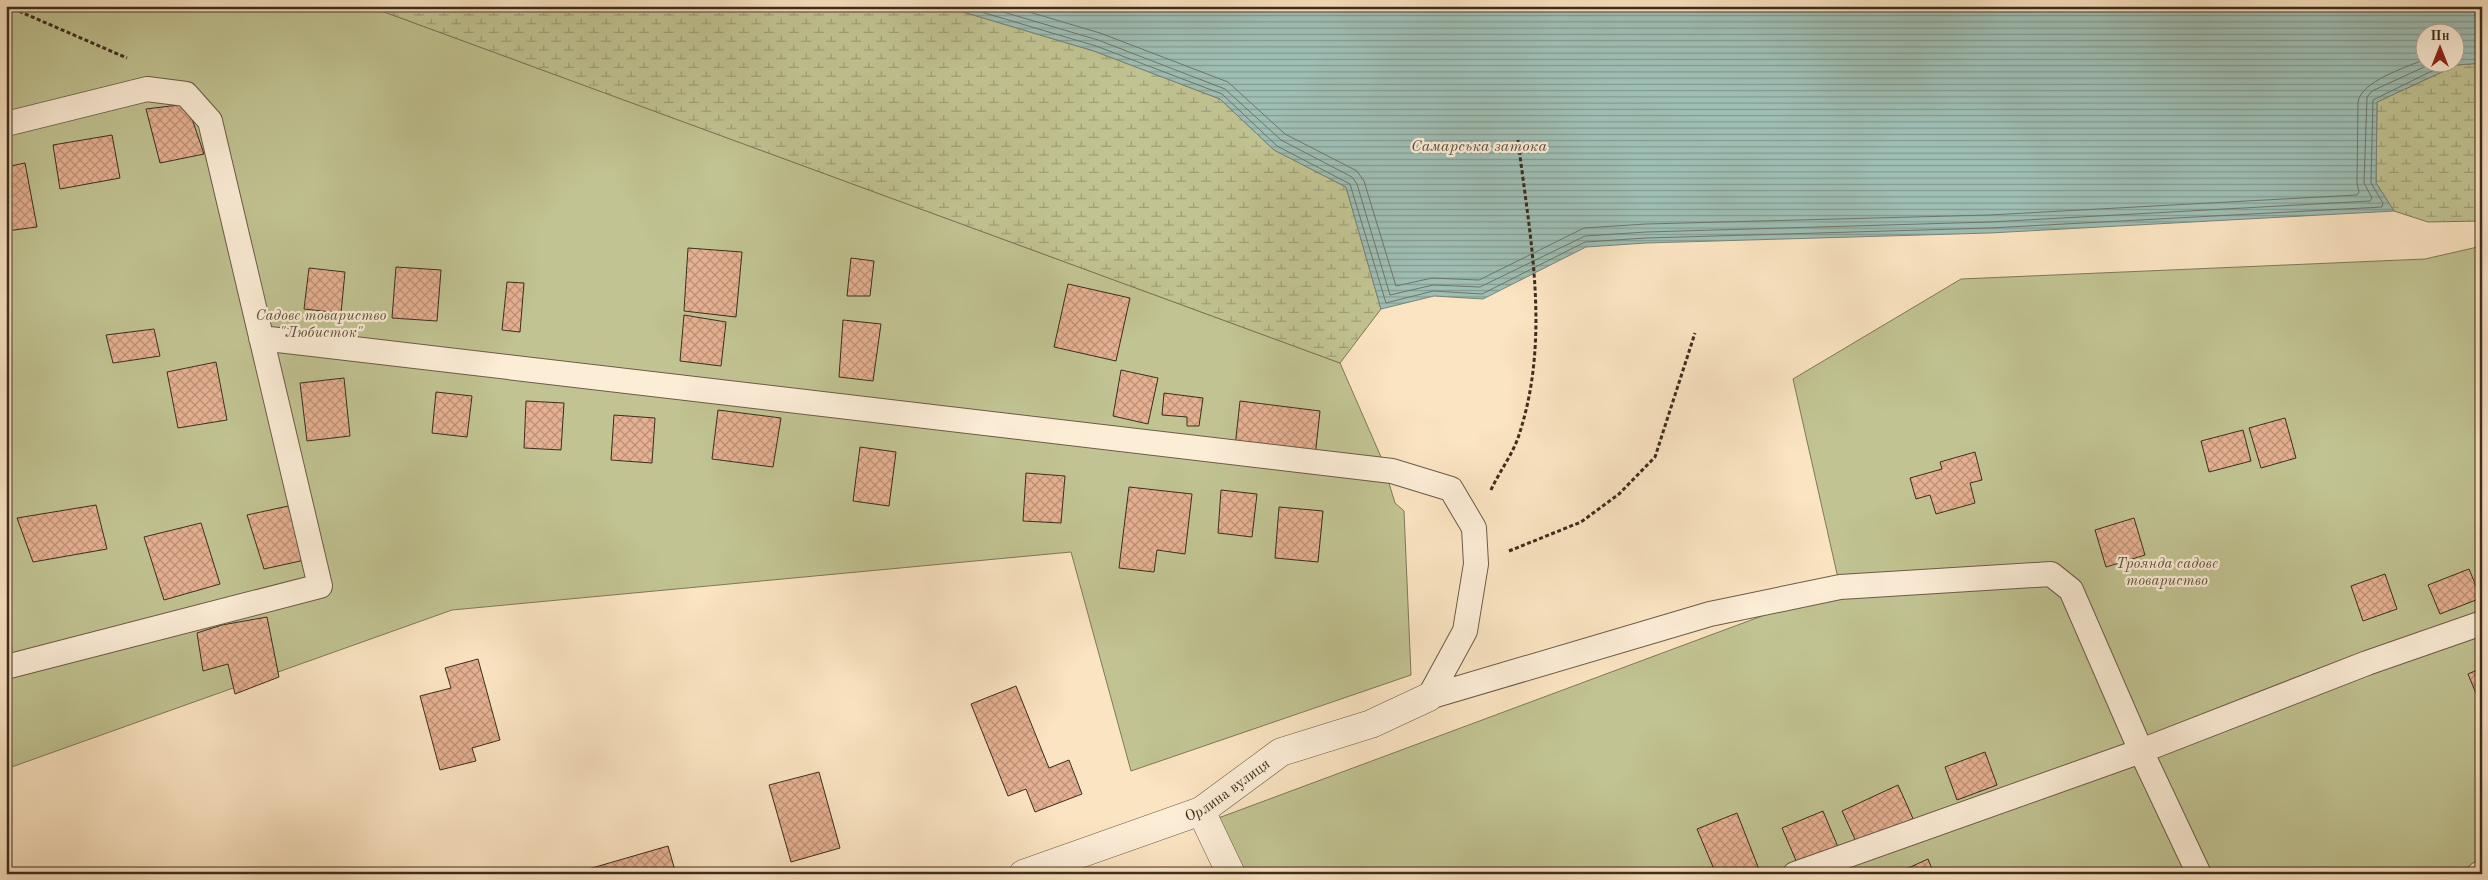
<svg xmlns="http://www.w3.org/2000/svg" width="2488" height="880" viewBox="0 0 2488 880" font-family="'Old Standard TT',serif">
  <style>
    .green { fill: #c1c392; stroke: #7f7858 }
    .wetland { fill: url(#wetland-marsh); stroke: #7f7858 }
    .water { fill: url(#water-rules); stroke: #788478; fill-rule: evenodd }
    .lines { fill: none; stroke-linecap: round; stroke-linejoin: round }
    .shore { stroke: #6e7669; stroke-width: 1 }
    .building { fill: url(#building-cross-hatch); stroke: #3d2d1e }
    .lane-casing { stroke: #6c5b47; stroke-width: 26 }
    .street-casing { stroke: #6c5b47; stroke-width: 29 }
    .path { stroke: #3d2d1e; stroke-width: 3; stroke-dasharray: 4 2.5; stroke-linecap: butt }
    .lane { stroke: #fcedd7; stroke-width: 24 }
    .street { stroke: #fcedd7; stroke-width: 28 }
    .labels { text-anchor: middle; stroke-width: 4.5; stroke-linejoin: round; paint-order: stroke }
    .park-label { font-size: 15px; font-style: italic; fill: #5e523b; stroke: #fcedd7 }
    .street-label { font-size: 15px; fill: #3d2d1e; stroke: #fcedd7 }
    .water-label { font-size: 16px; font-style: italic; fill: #565144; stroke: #fcedd7 }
  </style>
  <defs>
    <pattern id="wetland-marsh" width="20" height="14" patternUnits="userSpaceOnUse" patternTransform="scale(1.25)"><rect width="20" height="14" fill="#c1c392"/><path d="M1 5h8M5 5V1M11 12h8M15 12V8" fill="none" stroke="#9e9f77"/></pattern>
    <pattern id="water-rules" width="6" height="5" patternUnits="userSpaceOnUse" patternTransform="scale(1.25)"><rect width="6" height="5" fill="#9fbeb4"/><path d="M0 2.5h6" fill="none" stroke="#839b92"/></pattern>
    <pattern id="building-cross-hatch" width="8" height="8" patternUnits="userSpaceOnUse" patternTransform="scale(1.25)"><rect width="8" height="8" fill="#e6b192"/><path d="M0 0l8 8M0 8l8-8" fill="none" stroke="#bc9077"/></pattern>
  </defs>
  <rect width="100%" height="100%" fill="#fbe4c2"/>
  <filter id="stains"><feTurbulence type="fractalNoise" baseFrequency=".004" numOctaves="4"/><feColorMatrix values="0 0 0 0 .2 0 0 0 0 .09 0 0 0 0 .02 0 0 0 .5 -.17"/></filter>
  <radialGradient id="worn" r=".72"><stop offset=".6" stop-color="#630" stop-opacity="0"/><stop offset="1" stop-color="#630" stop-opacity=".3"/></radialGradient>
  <path class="green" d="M6 6H368L1340 363 1381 457 1395 503 1404 511 1411 675 1131 771 1071 552 452 610 6 769Z
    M2482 246V865L2458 874H1240L1213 820 1840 587 1793 379 1961 279 2425 259Z"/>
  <path class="wetland" d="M368 6H943L1094 51 1220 99 1274 150 1346 187 1381 309 1340 363Z
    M2482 63V221L2428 222 2394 211 2376 183 2377 102 2457 65Z"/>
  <path class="water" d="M943 6H2482V63L2457 65 2377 102 2376 183 2394 211 1990 233 1646 243 1586 247 1483 299 1434 296 1381 309 1346 187 1274 150 1220 99 1094 51ZM2426 32H2456V62H2426Z"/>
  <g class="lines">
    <path class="shore" d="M961 6 1096 46 1222 94 1277 146 1350 184 1386 303 1433 291 1482 294 1585 242 1646 238 1990 228 2382 207 2383 203 2371 183 2373 100 2450 62
      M983 6 1098 40 1225 89 1281 140 1352 177 1357 184 1390 295 1433 285 1480 287 1585 236 1646 232 1990 222 2370 201 2372 198 2364 183 2367 97 2372 91 2435 62
      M1009 6 1100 33 1228 82 1285 134 1357 171 1364 181 1396 286 1432 278 1479 280 1584 228 1646 224 1989 215 2357 195 2359 192 2357 183 2358 102C2361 81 2407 67 2426 59"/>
  </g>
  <path class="building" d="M187 104 204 154 160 163 146 109Z
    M112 135 120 178 60 189 53 145Z
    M25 163 37 227 6 231V167Z
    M688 248 742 252 736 317 684 311Z
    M851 258 874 261 870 296H847Z
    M396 267 441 270 437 321 392 318Z
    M309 268 345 272 341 313 304 309Z
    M507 282 524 283 520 332 502 330Z
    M1068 284 1130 298 1116 361 1054 347Z
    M684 315 726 322 721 366 680 361Z
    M843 320 881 324 873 381 839 377Z
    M154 329 160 356 113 363 106 335Z
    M216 362 227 420 178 428 167 372Z
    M1121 370 1158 378 1148 424 1113 416Z
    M344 378 350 436 307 441 300 383Z
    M436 392 472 396 467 437 432 433Z
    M1164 393 1203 398 1199 426H1187V417L1162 415Z
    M526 401 564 403 561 450 524 448Z
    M1240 401 1320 411 1315 457 1235 447Z
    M718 410 781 418 773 467 712 459Z
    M614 415 655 418 652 463 611 460Z
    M2285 418 2296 458 2261 468 2249 428Z
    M2243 430 2251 461 2209 472 2201 441Z
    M860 447 896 452 889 506 853 501Z
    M1975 452 1982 480 1970 483 1975 503 1936 514 1930 495 1916 499 1910 478 1942 469 1940 462Z
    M1026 473 1065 476 1061 523 1023 521Z
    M1129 487 1192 494 1185 554 1157 550 1154 572 1119 568Z
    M1221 490 1257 494 1252 537 1218 533Z
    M96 505 107 549 33 562 17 518Z
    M293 505 305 560 264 569 247 515Z
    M1279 507 1323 511 1318 562 1275 558Z
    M2134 518 2145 555 2106 567 2095 530Z
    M201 523 220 584 164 600 144 537Z
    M2469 569 2481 598 2440 614 2428 585Z
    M2385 574 2397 609 2363 621 2351 586Z
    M267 617 279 677 235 694 228 664 203 671 197 633 222 625Z
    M478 659 500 740 472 748 476 761 440 770 420 696 451 688 445 668Z
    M2482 668V708L2468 674Z
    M1016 686 1049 768 1069 760 1082 794 1035 812 1026 789 1008 796 971 704Z
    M1985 752 1997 785 1957 800 1945 767Z
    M819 772 840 848 791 862 769 785Z
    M1898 785 1915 823 1859 848 1842 811Z
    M1823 811 1838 847 1797 863 1782 828Z
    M1737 813 1760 872 1755 874H1716L1697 829Z
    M668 846 676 874H586L585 870Z
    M1928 859 1934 874H1895Z"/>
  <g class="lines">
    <defs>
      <path id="lane" d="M6 124 147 89 186 94 210 121 320 586 6 667
        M261 338 1392 471 1451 489 1474 528 1476 564 1465 631 1429 697
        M1429 697 1710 614 1840 587 2051 574 2071 590 2141 751 2199 874
        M1795 874 2141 751 2367 663 2482 623
        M2479 874 2482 873"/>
      <g id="street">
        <path d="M1201 811 1231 874"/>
        <path id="s1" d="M1023 874 1201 811 1281 752 1371 724 1429 697"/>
      </g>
    </defs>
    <use href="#lane" class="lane-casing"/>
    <use href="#street" class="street-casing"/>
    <path class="path" d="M7 6 127 58
      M1491 490C1499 472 1513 454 1519 435 1551 337 1530 239 1518 140
      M1509 551 1581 522 1619 494 1655 457 1695 333"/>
    <use href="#lane" class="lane"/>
    <use href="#street" class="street"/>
  </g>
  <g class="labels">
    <g class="park-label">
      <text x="321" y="320">Садове товариство<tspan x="321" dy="17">"Любисток"</tspan></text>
      <text x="2167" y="568">Троянда садове<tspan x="2167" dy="17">товариство</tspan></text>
    </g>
    <g class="street-label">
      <text dy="5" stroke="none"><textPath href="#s1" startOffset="222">Орлина вулиця</textPath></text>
    </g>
    <g class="water-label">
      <text x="1479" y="151">Самарська затока</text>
    </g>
  </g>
  <rect width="2488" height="880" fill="none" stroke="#fbe4c2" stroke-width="25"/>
  <rect x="8" y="8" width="2473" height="865" fill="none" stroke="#3d2d1e" stroke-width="2.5"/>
  <rect x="12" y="12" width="2463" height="855" fill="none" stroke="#3d2d1e"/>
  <g transform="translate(2440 48)"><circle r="24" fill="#fcedd7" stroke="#b0a08d"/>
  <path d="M0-4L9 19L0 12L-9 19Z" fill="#8f2418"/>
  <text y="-8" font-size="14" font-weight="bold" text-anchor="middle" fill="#3d2d1e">Пн</text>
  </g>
  <rect width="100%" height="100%" filter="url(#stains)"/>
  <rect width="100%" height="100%" fill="url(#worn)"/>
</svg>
